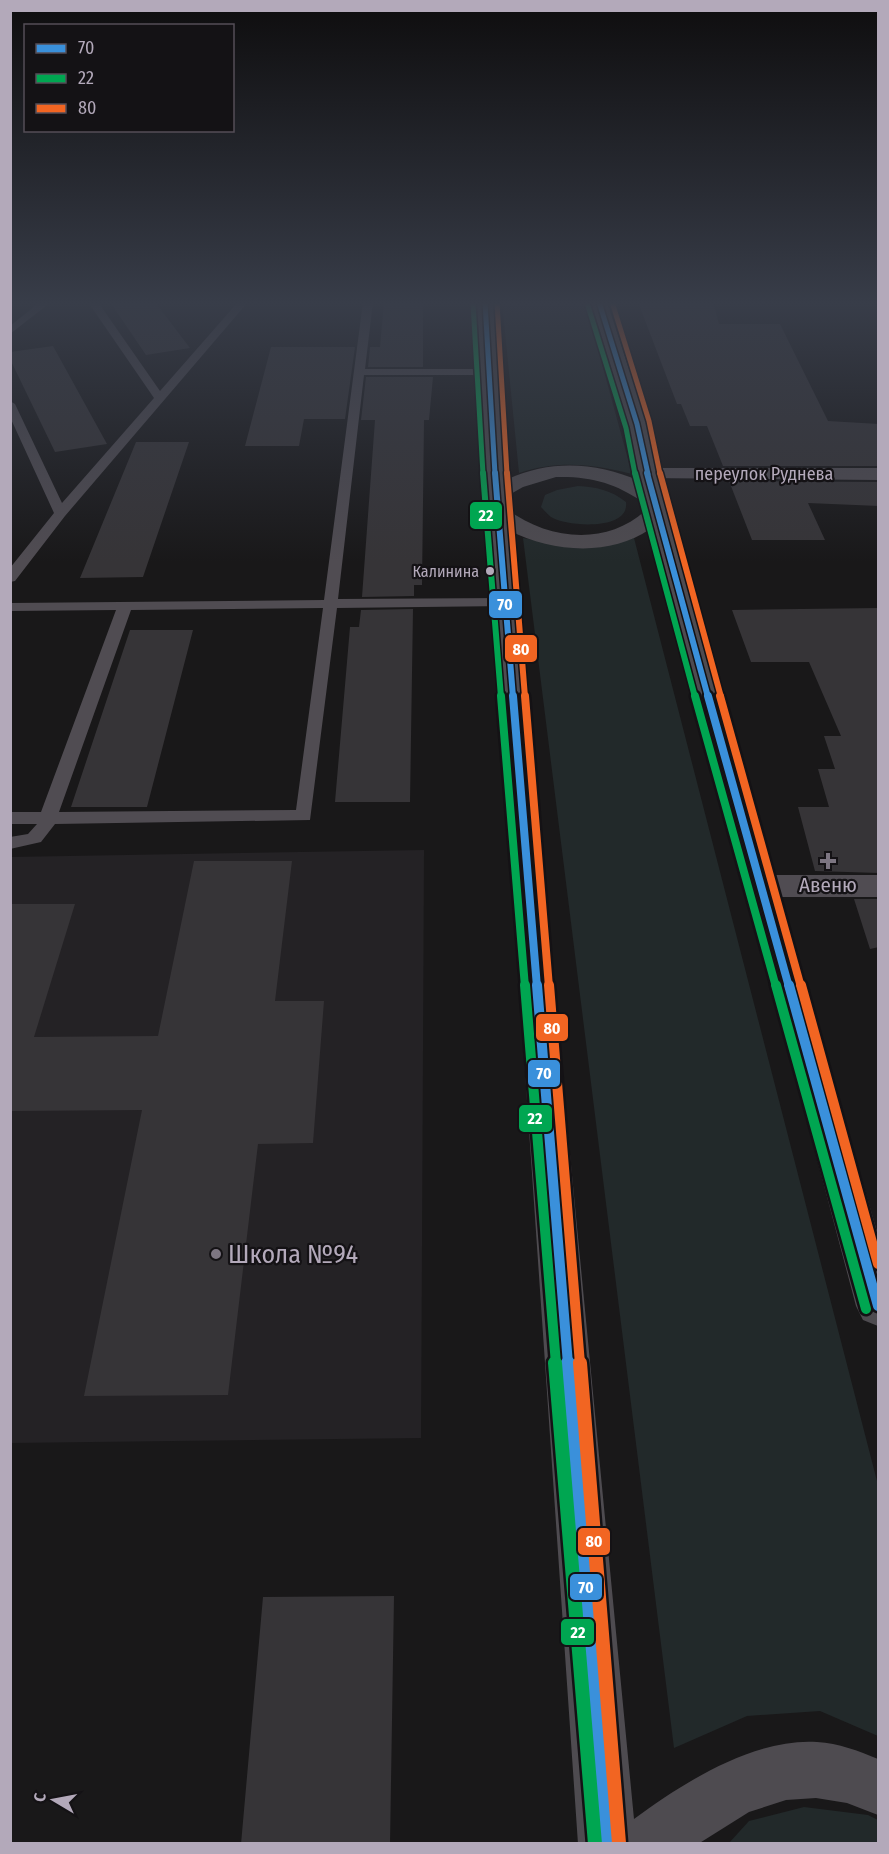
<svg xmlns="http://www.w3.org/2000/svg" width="889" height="1854" viewBox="0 0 889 1854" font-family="'Fira Sans Condensed',sans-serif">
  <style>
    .built { fill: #242225 }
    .green { fill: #22292a }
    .building { fill: #363437 }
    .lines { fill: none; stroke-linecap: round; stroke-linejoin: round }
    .service { fill: #504c52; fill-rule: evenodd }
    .minor { fill: #504c52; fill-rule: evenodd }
    .secondary { fill: #4e4b50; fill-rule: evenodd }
    .bus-1-far4-casing { stroke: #141215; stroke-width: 8 }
    .bus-1-far3-casing { stroke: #141215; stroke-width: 9 }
    .bus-1-far2-casing { stroke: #141215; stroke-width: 13 }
    .bus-1-far1-casing { stroke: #141215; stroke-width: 15 }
    .bus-1-casing { stroke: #141215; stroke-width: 19 }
    .bus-2-far4-casing { stroke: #141215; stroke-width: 8 }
    .bus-2-far3-casing { stroke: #141215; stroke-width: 9 }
    .bus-2-far2-casing { stroke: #141215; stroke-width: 13 }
    .bus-2-far1-casing { stroke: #141215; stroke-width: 15 }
    .bus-2-casing { stroke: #141215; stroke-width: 19 }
    .bus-3-far4-casing { stroke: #141215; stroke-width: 8 }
    .bus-3-far3-casing { stroke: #141215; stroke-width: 9 }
    .bus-3-far2-casing { stroke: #141215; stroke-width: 13 }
    .bus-3-far1-casing { stroke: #141215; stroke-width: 15 }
    .bus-3-casing { stroke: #141215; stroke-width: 19 }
    .bus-1-far4 { stroke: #3a90db; stroke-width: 5 }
    .bus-1-far3 { stroke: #3a90db; stroke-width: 6 }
    .bus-1-far2 { stroke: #3a90db; stroke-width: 8 }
    .bus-1-far1 { stroke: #3a90db; stroke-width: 10 }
    .bus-1 { stroke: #3a90db; stroke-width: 14 }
    .bus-2-far4 { stroke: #00a651; stroke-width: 5 }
    .bus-2-far3 { stroke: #00a651; stroke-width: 6 }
    .bus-2-far2 { stroke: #00a651; stroke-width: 8 }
    .bus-2-far1 { stroke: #00a651; stroke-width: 10 }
    .bus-2 { stroke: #00a651; stroke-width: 14 }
    .bus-3-far4 { stroke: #f26522; stroke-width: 5 }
    .bus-3-far3 { stroke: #f26522; stroke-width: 6 }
    .bus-3-far2 { stroke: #f26522; stroke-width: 8 }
    .bus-3-far1 { stroke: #f26522; stroke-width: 10 }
    .bus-3 { stroke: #f26522; stroke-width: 14 }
    .bus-dot { fill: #b3a9ba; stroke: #141215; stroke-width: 2 }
    .poi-dot { fill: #7d7682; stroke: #141215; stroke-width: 2 }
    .labels { text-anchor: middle; stroke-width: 4.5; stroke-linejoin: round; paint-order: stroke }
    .far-bus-label { font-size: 16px; fill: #b3a9ba; stroke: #141215; text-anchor: end }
    .far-street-label { font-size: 18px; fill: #b3a9ba; stroke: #141215 }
    .poi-label { font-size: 21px; fill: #b3a9ba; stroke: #141215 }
    .near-poi-label { font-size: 26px; fill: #b3a9ba; stroke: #141215; text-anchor: start }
    .line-badge { stroke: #141215; stroke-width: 2 }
    .badge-label { font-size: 16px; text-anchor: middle; font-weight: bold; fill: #fff }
  </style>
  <rect width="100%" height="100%" fill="#191819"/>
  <path class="built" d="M424 850 421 1438 11 1443 10 857Z"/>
  <path class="green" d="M502 302H585L632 474C593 464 558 460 519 473Z
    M578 486C596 487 611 490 626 502 630 531 567 527 551 517 547 514 544 510 541 507L545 495 557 490Z
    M523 538C560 545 597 547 634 538L878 1485V1736L820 1711 747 1716 674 1748Z
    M804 1807 868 1815 878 1820V1843H729L749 1821Z"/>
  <path class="building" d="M110 302H155L190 348 146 355Z
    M384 302H423V367H368L370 347H380Z
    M638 302H713L719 324H780L828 421 879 424V466H723L707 426H690L681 404H677Z
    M53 346 107 444 55 452 10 359V352Z
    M271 347H355L345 419H304L299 446H245Z
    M366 377H433L429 420H424L422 585H414V596L362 597 375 420H361Z
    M136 442H189L143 577 80 578Z
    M729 481 879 482V506L808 503 825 540H752Z
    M879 608V873L815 871 798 807H829L818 769H835L824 736H841L809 662H751L732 610Z
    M413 609 410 802H335L350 627H359L361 610Z
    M130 630H193L147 807H71Z
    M194 861H292L275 1001H324L313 1143 258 1144 228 1395 84 1396 142 1110 10 1111V904H75L34 1037 158 1036Z
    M854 899H879V947L870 949Z
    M394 1596 390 1844H241L263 1597Z"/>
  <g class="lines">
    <path class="service" d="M40 302H51L10 334V326Z
      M88 302H98L160 391 238 302H248L65 516 15 581 10 582V568L54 513 10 417V401L15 404 62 503 154 398Z
      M363 302H373L365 369H490L495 372 490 375H364L338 599 507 598 514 602 507 606 337 608 310 820 55 824 41 842 10 849V837L28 834 37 824H10V812H41L116 610 10 611V603L324 600ZM323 608 296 810 59 812 131 610Z"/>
    <path class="minor" d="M650 468H878V480L643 478 640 474 643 470Z
      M759 875H878V897H759L748 894 743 886 748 878Z"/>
    <path class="secondary" d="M477 302H493L506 480C550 459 596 462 640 481L628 424 591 302H607L647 424 664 499 878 1235V1326L863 1320 856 1306 650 529C610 557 552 552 510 531L634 1819C683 1783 753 1738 817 1742 839 1743 858 1751 878 1759V1815L847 1803 816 1798 786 1800 749 1812 698 1844H578L486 503ZM556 477C590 476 615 483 643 502L645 511C606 546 549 540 508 510L507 496 523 487Z"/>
    <defs>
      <path id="bus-1-far4" d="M485 302 495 474
        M599 302 637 424 648 474"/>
      <path id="bus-1-far3" d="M495 473 513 697
        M647 473 708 697"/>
      <path id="bus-1-far2" d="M513 696 537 987
        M708 696 789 987"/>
      <path id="bus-1-far1" d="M537 985 568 1364
        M789 985 878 1306"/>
      <path id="bus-1" d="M568 1363 607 1844"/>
      <path id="bus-2-far4" d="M473 303 483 474
        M588 306 626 428 635 474"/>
      <path id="bus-2-far3" d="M483 473 501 697
        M635 473 695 697"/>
      <path id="bus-2-far2" d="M501 696 525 987
        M695 696 776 987"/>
      <path id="bus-2-far1" d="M525 985 556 1364
        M776 985 866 1309"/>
      <path id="bus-2" d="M555 1363 595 1844"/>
      <path id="bus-3-far4" d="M497 302 507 474
        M612 302 649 421 660 474"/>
      <path id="bus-3-far3" d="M507 473 525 697
        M660 473 721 697"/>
      <path id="bus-3-far2" d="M525 696 549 987
        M720 696 801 987"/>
      <path id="bus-3-far1" d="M549 985 580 1364
        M801 985 878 1264"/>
      <path id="bus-3" d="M580 1363 619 1843"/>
    </defs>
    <use href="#bus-1-far4" class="bus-1-far4-casing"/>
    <use href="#bus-1-far3" class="bus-1-far3-casing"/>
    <use href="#bus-1-far2" class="bus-1-far2-casing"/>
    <use href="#bus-1-far1" class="bus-1-far1-casing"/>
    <use href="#bus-1" class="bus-1-casing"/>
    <use href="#bus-2-far4" class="bus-2-far4-casing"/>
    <use href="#bus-2-far3" class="bus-2-far3-casing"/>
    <use href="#bus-2-far2" class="bus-2-far2-casing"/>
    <use href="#bus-2-far1" class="bus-2-far1-casing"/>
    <use href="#bus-2" class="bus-2-casing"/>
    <use href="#bus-3-far4" class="bus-3-far4-casing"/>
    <use href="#bus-3-far3" class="bus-3-far3-casing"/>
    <use href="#bus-3-far2" class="bus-3-far2-casing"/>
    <use href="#bus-3-far1" class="bus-3-far1-casing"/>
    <use href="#bus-3" class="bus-3-casing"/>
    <use href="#bus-1-far4" class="bus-1-far4"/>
    <use href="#bus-1-far3" class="bus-1-far3"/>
    <use href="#bus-1-far2" class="bus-1-far2"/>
    <use href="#bus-1-far1" class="bus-1-far1"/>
    <use href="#bus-1" class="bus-1"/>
    <use href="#bus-2-far4" class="bus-2-far4"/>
    <use href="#bus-2-far3" class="bus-2-far3"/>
    <use href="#bus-2-far2" class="bus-2-far2"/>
    <use href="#bus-2-far1" class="bus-2-far1"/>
    <use href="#bus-2" class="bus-2"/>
    <use href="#bus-3-far4" class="bus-3-far4"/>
    <use href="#bus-3-far3" class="bus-3-far3"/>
    <use href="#bus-3-far2" class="bus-3-far2"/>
    <use href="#bus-3-far1" class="bus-3-far1"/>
    <use href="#bus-3" class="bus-3"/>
  </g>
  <linearGradient id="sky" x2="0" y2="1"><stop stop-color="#0e0d0e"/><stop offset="0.54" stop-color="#383d49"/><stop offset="1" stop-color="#383d49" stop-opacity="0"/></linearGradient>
  <rect width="889" height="562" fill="url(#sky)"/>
  <circle class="bus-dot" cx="490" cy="571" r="5"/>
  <g class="poi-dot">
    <path d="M825 852h6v6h6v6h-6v6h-6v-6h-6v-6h6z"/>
    <circle cx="216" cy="1254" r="6"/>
  </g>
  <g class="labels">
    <g class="far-bus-label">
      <text x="479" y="577">Калинина</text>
    </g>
    <g class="far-street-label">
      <text x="764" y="480">переулок Руднева</text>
    </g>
    <g class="poi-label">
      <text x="828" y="892">Авеню</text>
    </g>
    <g class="near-poi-label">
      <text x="228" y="1263">Школа №94</text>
    </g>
  </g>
  <g class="line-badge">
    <rect x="469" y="501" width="34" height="29" rx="6" fill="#00a651"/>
    <rect x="488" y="590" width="35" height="29" rx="6" fill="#3a90db"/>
    <rect x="504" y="634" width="34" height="29" rx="6" fill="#f26522"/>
    <rect x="535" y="1013" width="34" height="29" rx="6" fill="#f26522"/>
    <rect x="527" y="1059" width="34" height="29" rx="6" fill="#3a90db"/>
    <rect x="518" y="1104" width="35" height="29" rx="6" fill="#00a651"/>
    <rect x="577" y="1527" width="34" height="29" rx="6" fill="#f26522"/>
    <rect x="569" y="1573" width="34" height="28" rx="6" fill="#3a90db"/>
    <rect x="560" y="1618" width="35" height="28" rx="6" fill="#00a651"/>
  </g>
  <g class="badge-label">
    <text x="486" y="521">22</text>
    <text x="505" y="610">70</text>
    <text x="521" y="655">80</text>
    <text x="552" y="1034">80</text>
    <text x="544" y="1079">70</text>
    <text x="535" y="1124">22</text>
    <text x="594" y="1547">80</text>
    <text x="586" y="1593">70</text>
    <text x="578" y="1638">22</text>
  </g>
  <rect width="889" height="1854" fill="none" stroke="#b3a9ba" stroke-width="24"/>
  <rect x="24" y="24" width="210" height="108" fill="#141215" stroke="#544e57" stroke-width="1.5"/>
  <rect x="36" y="44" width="30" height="9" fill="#3a90db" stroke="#544e57" stroke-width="1.5"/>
  <text x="78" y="54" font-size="18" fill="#b3a9ba">70</text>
  <rect x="36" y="74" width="30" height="9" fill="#00a651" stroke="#544e57" stroke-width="1.5"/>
  <text x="78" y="84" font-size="18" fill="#b3a9ba">22</text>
  <rect x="36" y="104" width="30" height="9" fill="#f26522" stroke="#544e57" stroke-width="1.5"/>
  <text x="78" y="114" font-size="18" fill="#b3a9ba">80</text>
  <g transform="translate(54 1800) rotate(280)" stroke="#141215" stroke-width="4.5" paint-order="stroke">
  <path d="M0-4.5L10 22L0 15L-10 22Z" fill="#b3a9ba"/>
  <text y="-9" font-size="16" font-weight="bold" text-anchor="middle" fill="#b3a9ba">С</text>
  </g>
</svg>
